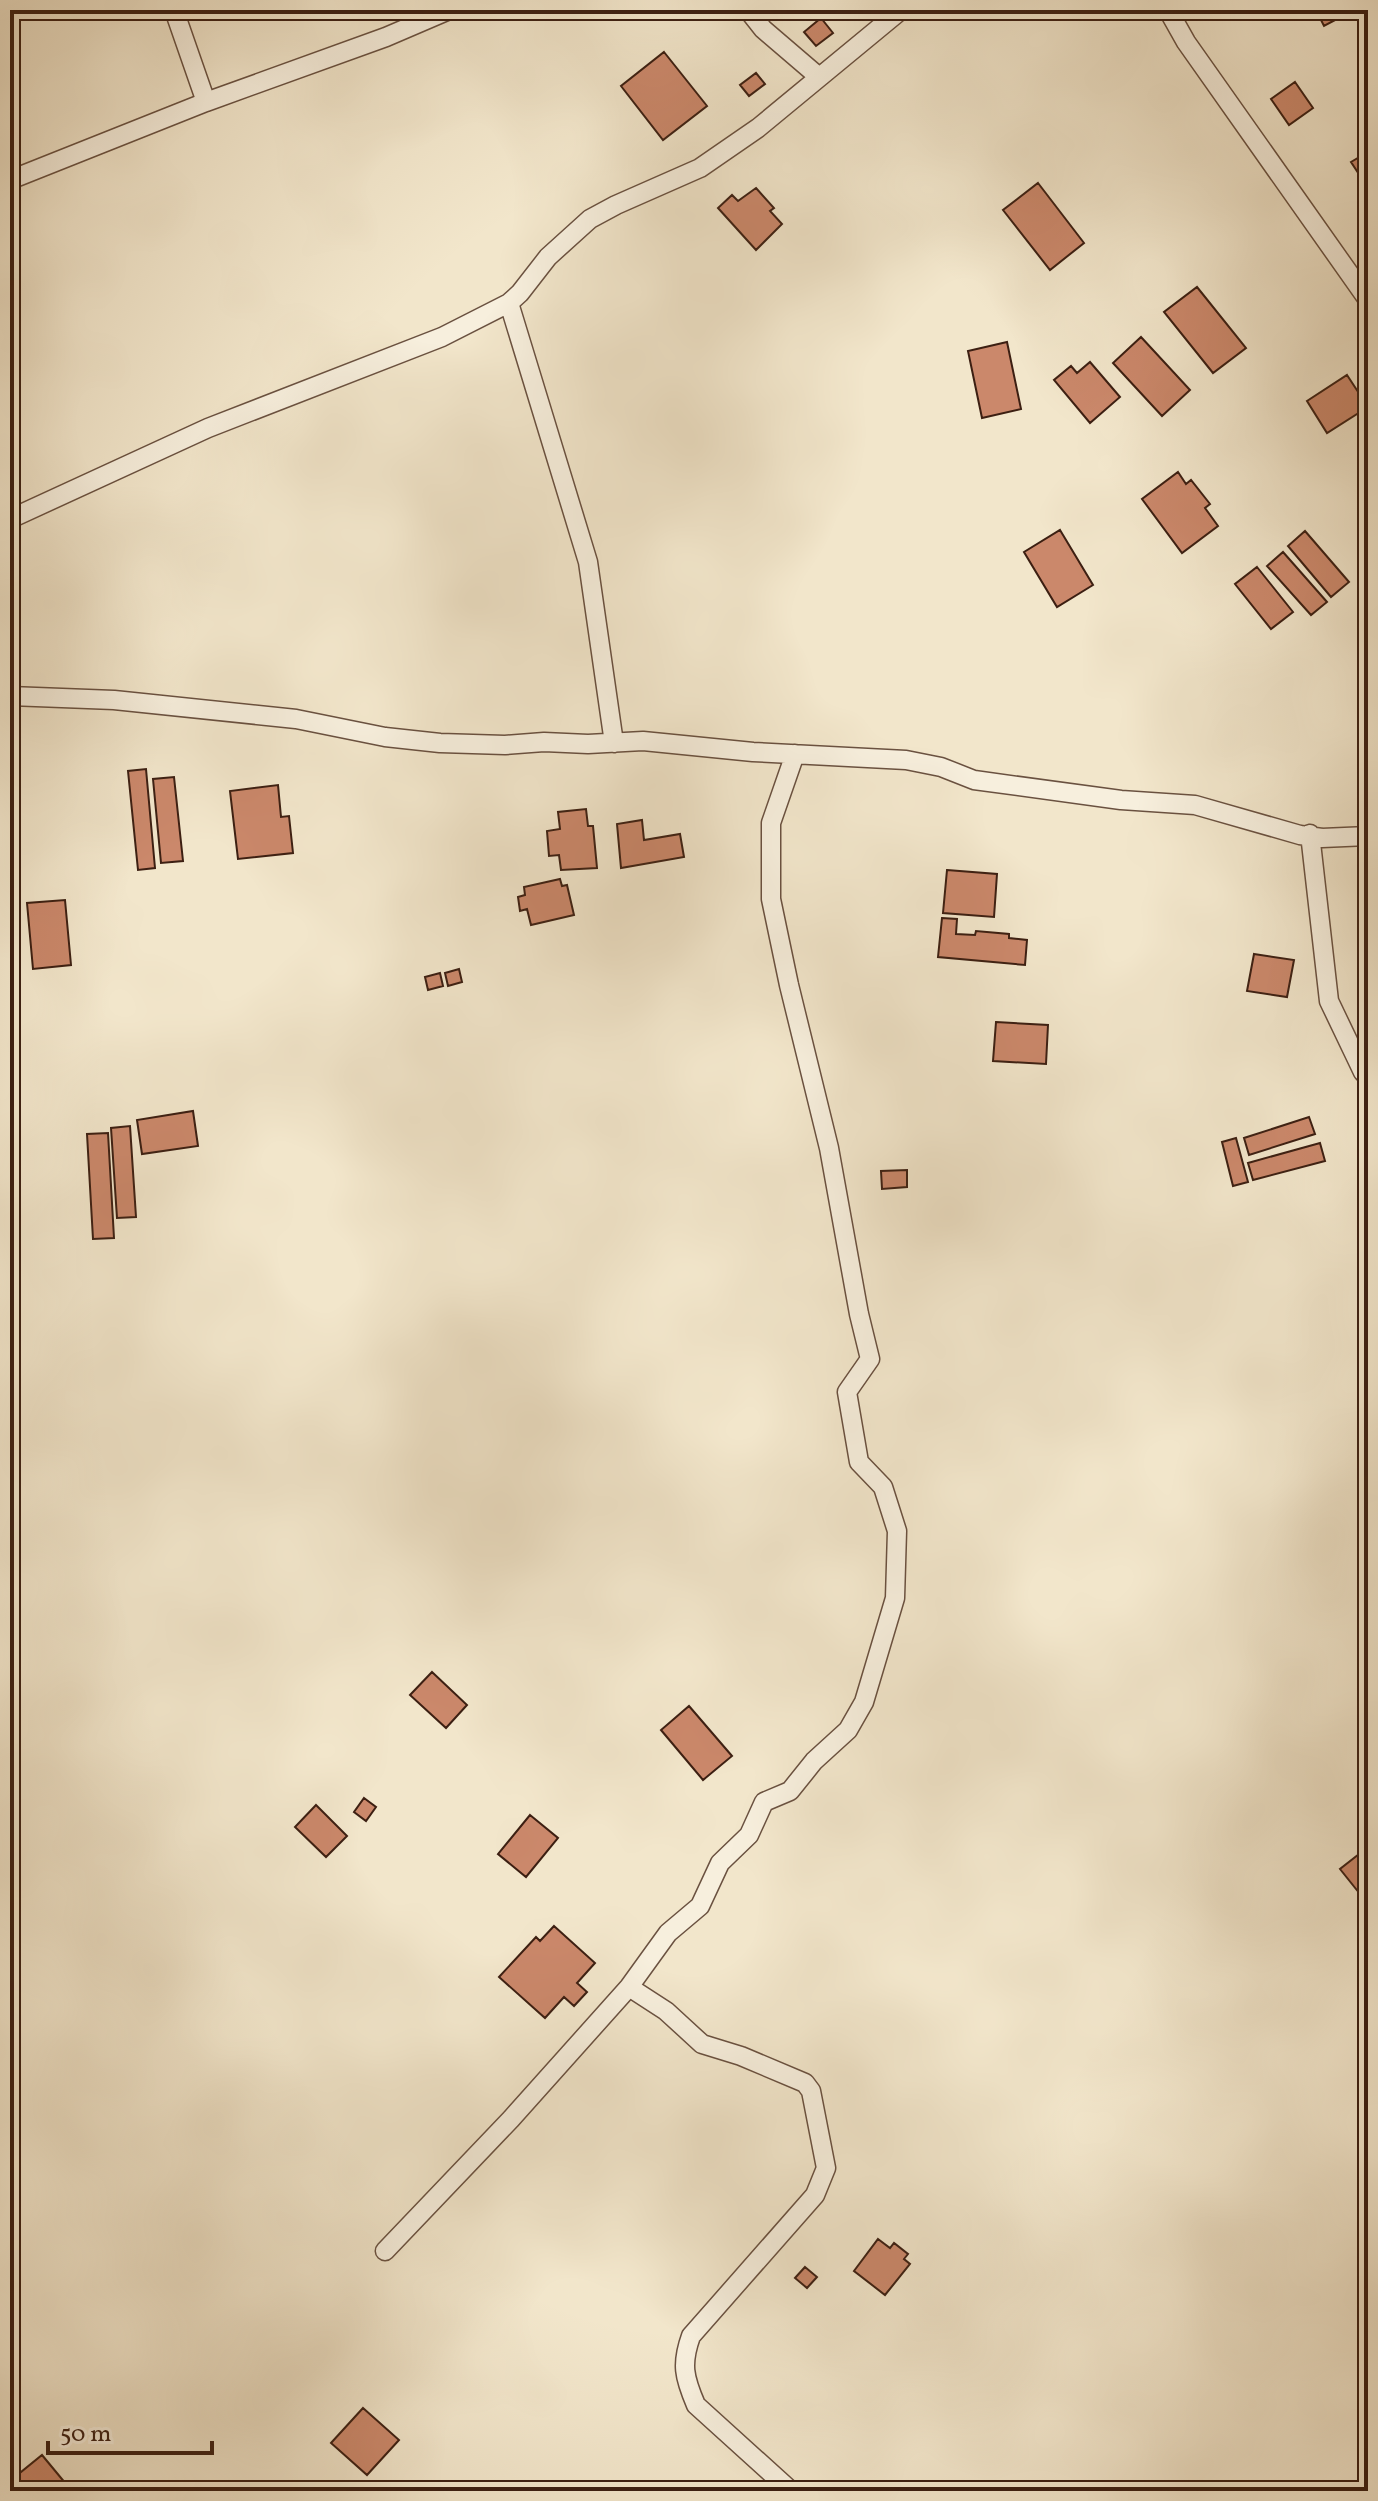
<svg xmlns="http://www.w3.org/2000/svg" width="1378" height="2501" viewBox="0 0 1378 2501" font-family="Vollkorn,serif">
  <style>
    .building { fill: #cb886b; stroke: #3c1f12; stroke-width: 2 }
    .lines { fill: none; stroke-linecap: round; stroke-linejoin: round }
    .street-casing { stroke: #6a5140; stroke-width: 21 }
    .street { stroke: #f7efdd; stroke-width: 18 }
  </style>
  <rect width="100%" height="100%" fill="#f2e6cb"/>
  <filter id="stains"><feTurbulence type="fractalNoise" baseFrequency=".0025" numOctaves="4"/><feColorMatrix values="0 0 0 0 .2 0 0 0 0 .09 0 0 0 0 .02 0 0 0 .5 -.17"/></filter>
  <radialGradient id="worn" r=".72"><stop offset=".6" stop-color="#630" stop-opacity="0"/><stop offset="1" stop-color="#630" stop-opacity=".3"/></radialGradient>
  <path class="building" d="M1316 10H1332L1337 19 1324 26Z
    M821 18 833 33 816 46 804 32Z
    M664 52 707 106 663 140 621 86Z
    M756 73 765 84 749 96 740 85Z
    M1295 82 1313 108 1289 125 1271 99Z
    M1368 152V188L1351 162Z
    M1038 183 1084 243 1050 270 1003 210Z
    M756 188 774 208 770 211 782 224 756 250 718 208 732 195 738 201Z
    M1197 287 1246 348 1213 373 1164 312Z
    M1141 337 1190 390 1162 416 1113 363Z
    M1007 342 1021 409 982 418 968 351Z
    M1090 362 1120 397 1090 423 1054 380 1071 366 1077 373Z
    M1347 375 1368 407 1327 433 1307 401Z
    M1178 472 1186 484 1191 480 1210 504 1205 508 1218 526 1182 553 1142 499Z
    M1060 530 1093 585 1057 607 1024 552Z
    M1305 531 1349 582 1331 597 1288 546Z
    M1283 552 1327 602 1311 615 1267 566Z
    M1257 567 1293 612 1271 629 1235 584Z
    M146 769 155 868 138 870 128 771Z
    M174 777 183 861 161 863 153 779Z
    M278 785 281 817 289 816 293 853 238 859 230 791Z
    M586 809 588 826H593L597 868 561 870 559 855 549 856 547 831 560 829 558 812Z
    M642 820 644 840 680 834 684 857 621 868 617 824Z
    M947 870 997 874 994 917 943 913Z
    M560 879 562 886 567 885 574 915 531 925 527 909 520 911 518 897 525 895 524 887Z
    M65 900 71 965 33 969 27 903Z
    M942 918 957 919 956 934 975 935 976 931 1009 934V938L1027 940 1025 965 938 957Z
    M1254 954 1294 960 1287 997 1247 991Z
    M459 969 462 982 448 986 445 973Z
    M440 973 443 986 428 990 425 977Z
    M996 1022 1048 1025 1046 1064 993 1061Z
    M193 1111 198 1146 142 1154 137 1120Z
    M1309 1117 1315 1134 1249 1155 1244 1138Z
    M130 1126 136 1217 117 1218 111 1128Z
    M108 1133 114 1238 93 1239 87 1134Z
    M1236 1138 1248 1182 1233 1186 1222 1142Z
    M1320 1143 1325 1161 1253 1180 1248 1163Z
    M907 1170V1187L882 1189 881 1171Z
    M432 1672 467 1705 446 1728 410 1695Z
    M689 1706 732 1756 703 1780 661 1730Z
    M364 1798 376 1807 366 1821 354 1812Z
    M316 1805 347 1836 326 1857 295 1827Z
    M530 1815 558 1838 526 1877 498 1854Z
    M1368 1847V1904L1340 1869Z
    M554 1926 595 1963 577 1983 587 1992 574 2006 564 1997 545 2018 499 1977 536 1937 540 1941Z
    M878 2239 890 2248 894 2243 908 2254 904 2259 910 2264 885 2295 854 2271Z
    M805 2267 817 2277 807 2288 795 2278Z
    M363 2408 399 2440 367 2475 331 2443Z
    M42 2455 71 2490 70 2491H18L10 2481Z"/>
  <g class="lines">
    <defs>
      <path id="street" d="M174 10 206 102
        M748 10 763 29 819 77
        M1168 10 1186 42 1368 300
        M10 180 206 102 386 37 449 10
        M509 303 588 562 614 743
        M10 519 208 428 442 337 509 303 520 293 548 257 590 219 616 205 700 168 758 128 901 10
        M10 696 114 700 296 719 385 737 440 743 505 745 544 742 588 744 643 741 753 752 906 760 941 767 974 780 1121 800 1195 805 1300 835 1322 838 1368 836
        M1310 834 1329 1001 1363 1072 1368 1077
        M629 1987 666 2011 702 2044 741 2056 805 2083 811 2091 826 2168 815 2195 691 2336C681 2364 684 2377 696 2405L791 2491
        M385 2251 511 2119 629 1987 668 1933 700 1906 720 1863 749 1835 764 1802 790 1791 814 1761 848 1730 864 1702 895 1598 897 1531 883 1487 859 1462 847 1392 870 1359 859 1314 829 1148 789 985 771 899V823L795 754"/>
    </defs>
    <use href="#street" class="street-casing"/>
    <use href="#street" class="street"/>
  </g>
  <rect width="1378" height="2501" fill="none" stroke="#f2e6cb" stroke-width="40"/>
  <rect x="12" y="12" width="1354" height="2477" fill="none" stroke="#3c1f12" stroke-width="4"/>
  <rect x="20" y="20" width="1338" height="2461" fill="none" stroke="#3c1f12" stroke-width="2"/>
  <path d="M48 2441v12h164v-12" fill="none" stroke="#3c1f12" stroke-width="4"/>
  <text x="60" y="2441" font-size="24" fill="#3c1f12" stroke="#f7efdd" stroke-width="6" paint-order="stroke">50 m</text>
  <rect width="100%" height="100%" filter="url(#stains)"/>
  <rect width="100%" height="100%" fill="url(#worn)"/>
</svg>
